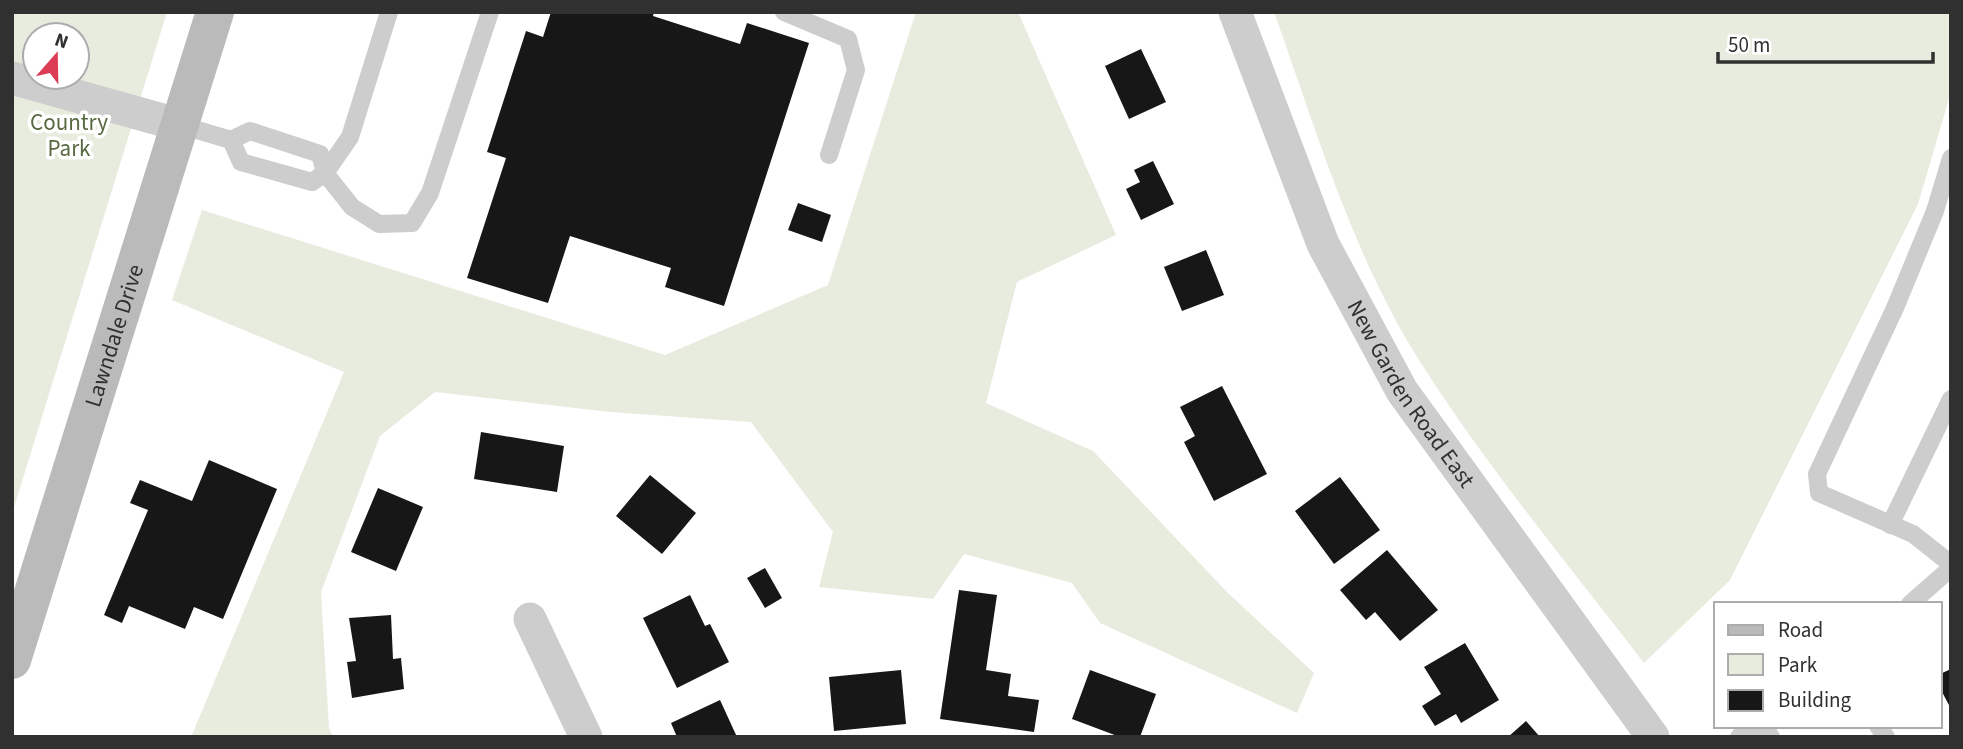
<svg xmlns="http://www.w3.org/2000/svg" width="1963" height="749" viewBox="0 0 1963 749" font-family="'Source Sans 3',sans-serif">
  <style>
    .green { fill: #e7ecdf; fill-rule: evenodd }
    .building { fill: #171717 }
    .lines { fill: none; stroke-linecap: round; stroke-linejoin: round }
    .service { stroke: #cdcdcd; stroke-width: 18 }
    .minor { stroke: #cdcdcd; stroke-width: 33 }
    .secondary { stroke: #bababa; stroke-width: 38 }
    .labels { text-anchor: middle; stroke-width: 7; stroke-linejoin: round; paint-order: stroke }
    .park-label { font-size: 23px; fill: #56693f; stroke: #fff }
    .street-label { font-size: 23px; fill: #303030; stroke: #fff }
  </style>
  <rect width="100%" height="100%" fill="#fff"/>
  <path class="green" d="M12 12H167L12 514ZM35 35H77V77H35Z
    M916 12H1018L1116 235 1017 282 986 403 1093 451 1227 592 1314 673 1297 713 1100 623 1072 583 964 554 933 599 819 587 833 532 751 422 610 412 435 392 380 436 321 592 329 728 333 737H191L344 372 172 300 202 210 665 355 828 285Z
    M1274 12H1951V92L1918 204 1730 580 1644 663C1568 564 1486 466 1419 360 1352 254 1316 129 1274 12Z"/>
  <path class="building" d="M551 12H654L653 16 740 44 747 23 809 43 724 306 665 287 671 268 570 236 548 303 467 278 506 158 487 152 526 31 543 37Z
    M1141 49 1166 102 1129 119 1105 66Z
    M1153 161 1174 204 1141 220 1126 189 1140 182 1134 170Z
    M798 203 831 215 822 242 788 230Z
    M1206 250 1224 295 1182 311 1164 267Z
    M1222 386 1267 474 1214 501 1184 442 1195 436 1180 407Z
    M481 432 564 446 557 492 474 479Z
    M209 460 277 489 223 619 194 607 185 629 129 606 122 623 104 615 148 510 130 503 140 480 192 501Z
    M650 475 696 513 662 554 616 516Z
    M1340 477 1380 530 1334 564 1295 511Z
    M378 488 423 507 396 571 351 552Z
    M1387 550 1438 610 1400 641 1375 612 1366 620 1340 590Z
    M765 568 782 598 765 608 747 578Z
    M959 590 997 595 986 670 1011 674 1008 696 1039 700 1034 732 940 719Z
    M690 595 705 626 710 624 729 662 677 688 643 618Z
    M391 615 393 659 401 658 404 689 352 698 347 662 356 661 349 618Z
    M1465 643 1499 700 1461 723 1456 714 1435 726 1422 706 1441 694 1424 667Z
    M1951 669V709L1940 688V674Z
    M901 670 906 724 834 731 829 677Z
    M1090 670 1156 694 1140 737H1120L1072 719Z
    M720 700 737 737H677L671 723Z
    M1526 721 1540 737H1508Z"/>
  <g class="lines">
    <path class="service" d="M389 12 350 137 325 173 352 207 379 224 412 223 430 193 490 12
      M784 12 848 39 856 70 829 155
      M180 125 231 140 250 131 320 154 325 173 312 182 241 162 231 140
      M1951 158 1935 211 1895 308 1817 474 1819 493 1913 534 1951 564
      M1890 525 1951 399
      M1910 604 1951 568
      M1878 726 1886 737
      M1739 737 1750 729 1764 727 1771 737"/>
    <g class="minor">
      <path id="s1" d="M1235 12 1323 244 1402 391 1653 737"/>
      <path d="M12 78 180 125"/>
      <path d="M530 619 586 737"/>
    </g>
    <path class="secondary" id="s2" d="M12 660 215 12"/>
  </g>
  <g class="labels">
    <g class="park-label">
      <text x="69" y="130">Country<tspan x="69" dy="26">Park</tspan></text>
    </g>
    <g class="street-label">
      <text dy="8" stroke="none"><textPath href="#s2" startOffset="340">Lawndale Drive</textPath></text>
      <text dy="8" stroke="none"><textPath href="#s1" startOffset="422">New Garden Road East</textPath></text>
    </g>
  </g>
  <rect width="1963" height="749" fill="none" stroke="#303030" stroke-width="28"/>
  <rect x="1714" y="602" width="228" height="126" fill="#ffffff" stroke="#acacac" stroke-width="2"/>
  <rect x="1728" y="625" width="35" height="10" fill="#bababa" stroke="#acacac" stroke-width="2"/>
  <text x="1778" y="637" font-size="21" fill="#303030">Road</text>
  <rect x="1728" y="654" width="35" height="21" fill="#e7ecdf" stroke="#acacac" stroke-width="2"/>
  <text x="1778" y="672" font-size="21" fill="#303030">Park</text>
  <rect x="1728" y="690" width="35" height="21" fill="#171717" stroke="#acacac" stroke-width="2"/>
  <text x="1778" y="707" font-size="21" fill="#303030">Building</text>
  <g transform="translate(56 56) rotate(20)"><circle r="33" fill="#ffffff" stroke="#acacac" stroke-width="2"/>
  <path d="M0-5L12 26L0 18L-12 26Z" fill="#dc3d55"/>
  <text y="-10" font-size="19" font-weight="bold" text-anchor="middle" fill="#303030">N</text>
  </g>
  <path d="M1718 52v10h215v-10" fill="none" stroke="#303030" stroke-width="3.5"/>
  <text x="1728" y="52" font-size="21" fill="#303030" stroke="#ffffff" stroke-width="5" paint-order="stroke">50 m</text>
</svg>
